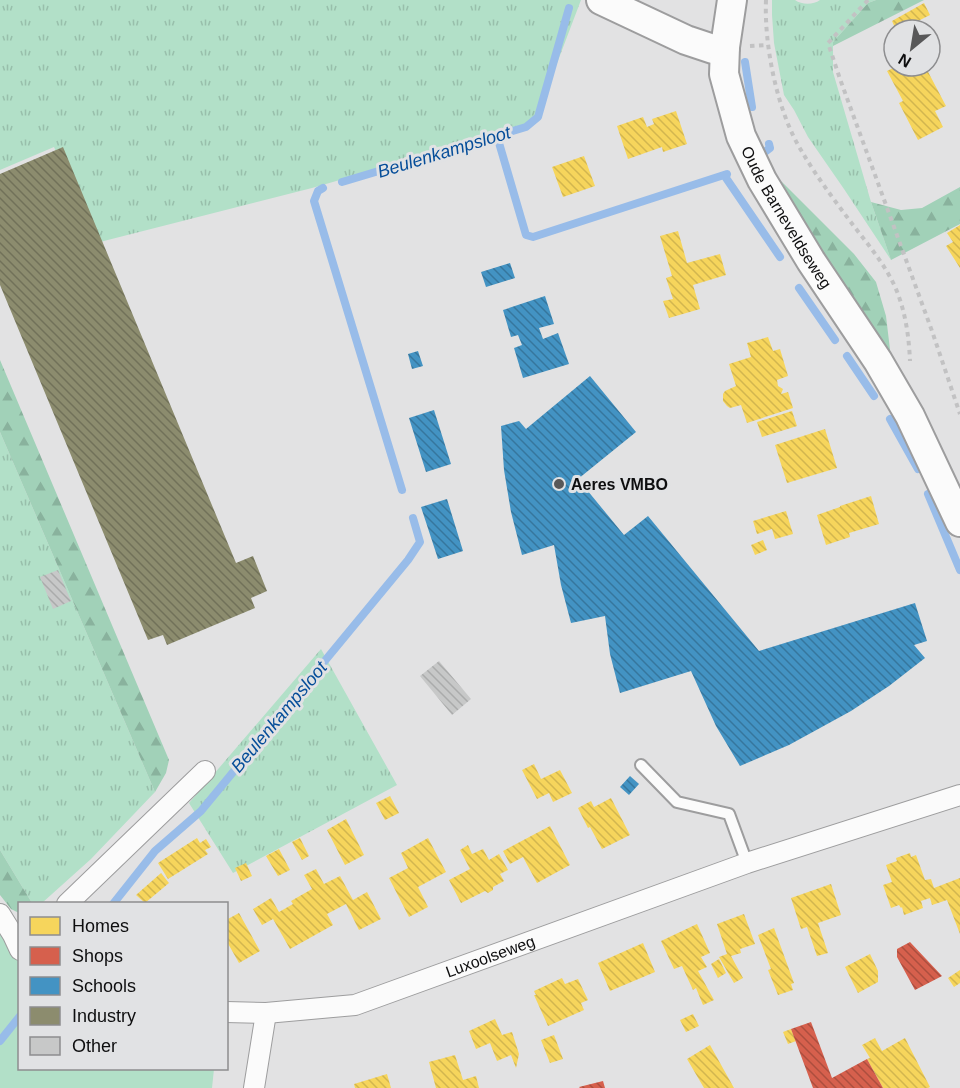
<svg xmlns="http://www.w3.org/2000/svg" width="960" height="1088" viewBox="0 0 960 1088" font-family="Helvetica,sans-serif">
  <style>
    .grass { fill: url(#grass-tufts) }
    .forest { fill: url(#forest-firs) }
    .pitch { fill: #b2e0c8 }
    .homes { fill: url(#homes-back-hatch) }
    .shops { fill: url(#shops-back-hatch) }
    .schools { fill: url(#schools-back-hatch) }
    .industry { fill: url(#industry-back-hatch) }
    .lines { fill: none; stroke-linecap: round; stroke-linejoin: round }
    .stream { stroke: #98bce9; stroke-width: 8 }
    .building { fill: url(#building-back-hatch) }
    .lane-casing { stroke: #9d9d9e; stroke-width: 14 }
    .street-casing { stroke: #9d9d9e; stroke-width: 22 }
    .secondary-casing { stroke: #9d9d9e; stroke-width: 32 }
    .path { stroke: #c2c2c3; stroke-width: 4; stroke-dasharray: 4.5 4.5; stroke-linecap: butt }
    .lane { stroke: #fbfbfb; stroke-width: 10 }
    .street { stroke: #fbfbfb; stroke-width: 20 }
    .secondary { stroke: #fbfbfb; stroke-width: 28 }
    .poi-dot { fill: #585859; stroke: #e1e2e4; stroke-width: 2 }
    .labels { text-anchor: middle; stroke-width: 6; stroke-linejoin: round; paint-order: stroke }
    .street-label { font-size: 16px; fill: #0e0e0f; stroke: #e1e2e4 }
    .poi-label { font-size: 16px; font-weight: bold; fill: #0e0e0f; stroke: #e1e2e4; text-anchor: start }
    .water-label { font-size: 18px; font-style: italic; fill: #054d99; stroke: #e1e2e4 }
  </style>
  <defs>
    <pattern id="grass-tufts" width="24" height="20" patternUnits="userSpaceOnUse" patternTransform="scale(1.5)"><rect width="24" height="20" fill="#b2e0c8"/><path d="M3 7l-1-3M5 7V3M7 7l1-3M15 17l-1-3M17 17v-4M19 17l1-3" fill="none" stroke="#98bfab"/></pattern>
    <pattern id="forest-firs" width="22" height="20" patternUnits="userSpaceOnUse" patternTransform="scale(1.5)"><rect width="22" height="20" fill="#a1d1b8"/><path d="M5 1l3.5 6h-7zM16 11l3.5 6h-7z" fill="#89b29d"/></pattern>
    <pattern id="homes-back-hatch" width="6" height="6" patternUnits="userSpaceOnUse" patternTransform="scale(1.5)"><rect width="6" height="6" fill="#f6d55c"/><path d="M-1 5l2 2M0 0l6 6M5-1l2 2" fill="none" stroke="#d2b64f"/></pattern>
    <pattern id="shops-back-hatch" width="6" height="6" patternUnits="userSpaceOnUse" patternTransform="scale(1.5)"><rect width="6" height="6" fill="#d6604d"/><path d="M-1 5l2 2M0 0l6 6M5-1l2 2" fill="none" stroke="#ac4e3e"/></pattern>
    <pattern id="schools-back-hatch" width="6" height="6" patternUnits="userSpaceOnUse" patternTransform="scale(1.5)"><rect width="6" height="6" fill="#4393c3"/><path d="M-1 5l2 2M0 0l6 6M5-1l2 2" fill="none" stroke="#36769d"/></pattern>
    <pattern id="industry-back-hatch" width="6" height="6" patternUnits="userSpaceOnUse" patternTransform="scale(1.5)"><rect width="6" height="6" fill="#8c8c6e"/><path d="M-1 5l2 2M0 0l6 6M5-1l2 2" fill="none" stroke="#717159"/></pattern>
    <pattern id="building-back-hatch" width="6" height="6" patternUnits="userSpaceOnUse" patternTransform="scale(1.5)"><rect width="6" height="6" fill="#c7c8c8"/><path d="M-1 5l2 2M0 0l6 6M5-1l2 2" fill="none" stroke="#aaabab"/></pattern>
  </defs>
  <rect width="100%" height="100%" fill="#e2e2e3"/>
  <path class="grass" d="M0 0H581L534 124 312 188 96 243 54 147 0 170Z
    M772 0H795C802 5 813 5 820 0H876L868 3 833 42V72L871 202 891 260 844 189 808 137 794 110 784 95 774 43 772 15Z
    M0 432 155 792 91 859 42 903H32L0 850Z
    M321 649 397 785 233 873 189 803Z"/>
  <path class="forest" d="M876 0H924L833 46V42L868 3Z
    M781 181 854 254 876 282 886 316 891 358 810 231Z
    M960 187V224L891 260 871 202 901 210 922 208Z
    M0 360 169 760 166 773 155 792 0 432Z
    M0 850 32 903 20 904 19 913 11 909 0 895Z"/>
  <path class="pitch" d="M0 932 19 963 20 1068 214 1069 212 1088H0Z"/>
  <path class="homes" d="M924 3 930 15 900 30H896L892 21Z
    M897 66H925L946 106 935 111 943 127 918 140 899 103 903 101 887 71Z
    M676 111 687 144 663 152 662 147 628 159 617 126 643 117 647 127 654 124 652 119Z
    M584 156 595 186 563 197 552 167Z
    M960 225V268L946 246 953 242 947 233Z
    M678 231 687 263 720 254 726 275 693 285 700 309 669 318 663 301 673 299 666 278 672 276 660 236Z
    M768 337 773 351 780 349 788 376 777 380 778 386 783 389 781 394 788 392 793 408 747 423 741 405 730 408 727 406 723 401V394L725 391 736 386 729 364 751 357 747 343Z
    M792 411 797 426 762 437 757 422Z
    M825 429 837 468 787 483 775 445Z
    M871 496 879 524 849 533 850 537 826 545 817 515 840 507V506Z
    M786 511 793 534 775 539 772 529 757 534 753 521Z
    M763 540 767 550 755 555 751 545Z
    M534 764 541 779 560 770 572 793 553 802 549 793 537 799 522 770Z
    M390 796 399 813 385 820 376 803Z
    M611 798 630 835 602 849 590 827 588 828 578 808 591 801 594 807Z
    M346 819 364 855 345 865 327 830Z
    M550 826 570 865 537 883 523 857 510 864 503 851Z
    M197 838 200 843 206 839 211 847 205 850 208 854 168 879 158 863Z
    M300 838 309 856 302 860 292 842Z
    M428 838 446 872 418 887 428 907 409 917 389 878 408 868 401 853Z
    M468 845 472 854 483 849 489 860 499 854 508 870 500 874 504 881 493 887V890L488 893 485 891 461 903 449 880 470 869 460 850Z
    M279 849 290 870 278 876 266 856Z
    M910 853 911 857 916 855 925 880 931 879 934 888 960 878V934L947 900 932 905 930 898 921 901 923 908 904 915 902 907 901 908 899 905 891 908 883 885 892 882 886 865 897 861 896 858Z
    M246 863 252 876 241 881 235 868Z
    M316 869 324 884 340 876 353 900 367 892 381 919 359 930 346 904 327 914 333 925 290 949 273 919 262 925 253 909 271 898 279 912 293 904 291 901 312 889 304 875Z
    M161 873 169 883 145 903 136 895Z
    M831 884 841 915 818 923 828 953 817 956 807 927 801 929 791 898Z
    M239 913 260 951 239 963 226 940V920Z
    M744 914 755 944 740 949 741 953 731 956 743 978 734 983 719 957 727 954 717 924Z
    M697 924 710 953 701 957 707 967 698 971 714 1000 703 1005 696 988 693 990 682 966 674 969 661 941Z
    M774 928 794 983 791 984 793 990 778 995 768 970 771 969 758 935Z
    M643 943 655 972 610 991 598 963Z
    M870 954 878 971V982L858 993 845 967Z
    M719 959 726 973 718 978 711 964Z
    M960 970V983L954 987 948 978Z
    M562 978 565 984 578 979 588 1000 581 1003 584 1010 548 1026 534 995H536L534 991Z
    M693 1014 699 1026 686 1032 680 1020Z
    M495 1019 502 1035 512 1032 519 1054 516 1068 511 1055 497 1061 490 1043 476 1049 469 1031Z
    M791 1029 796 1041 788 1044 783 1032Z
    M554 1035 563 1059 550 1063 541 1040Z
    M875 1038 882 1051 905 1038 930 1087 928 1088H883L867 1059 870 1058 862 1045Z
    M710 1045 734 1088H704L687 1059Z
    M455 1055 463 1080 476 1076 479 1088H436L429 1062Z
    M387 1074 391 1088H355L354 1084Z"/>
  <path class="shops" d="M910 942 942 976 915 990 897 957V949Z
    M811 1022 832 1078 867 1059 883 1088H813L791 1029Z
    M603 1081 605 1088H580L579 1087Z"/>
  <path class="schools" d="M510 263 515 278 486 287 481 272Z
    M545 296 554 324 539 328 543 339 558 333 569 364 523 378 514 348 522 345 518 335 511 337 503 310Z
    M418 351 423 366 412 369 408 354Z
    M590 376 636 432 578 479 624 535 648 516 759 651 915 603 927 641 914 645 925 658 889 686 851 711 789 745 740 766 716 726 691 671 620 693 610 654 605 616 571 623 561 585 554 545 522 555 511 512 504 470 501 426 519 421 526 429Z
    M434 410 451 464 426 472 409 418Z
    M447 499 463 551 438 559 421 507Z
    M630 776 639 784 629 795 620 787Z"/>
  <path class="industry" d="M63 147 236 563 253 556 267 591 251 598 255 608 167 645 163 635 148 640 0 285V174Z"/>
  <g class="lines">
    <path class="stream" d="M745 62 752 107
      M497 136 526 235 533 237 727 174
      M766 151 770 148 769 144
      M724 175 780 257
      M342 182 526 127 538 117 569 8
      M323 188 318 191 314 201 402 490
      M799 288 835 340
      M847 356 874 396
      M890 419 918 469
      M928 494 960 570
      M113 904 155 851 201 811 408 560 420 542 413 518
      M0 1041 20 1016"/>
  </g>
  <path class="building" d="M58 570 71 601 53 609 40 577Z
    M439 661 471 699 452 715 420 676Z"/>
  <g class="lines">
    <defs>
      <path id="lane" d="M641 765 677 802 729 814 747 863"/>
      <g id="street">
        <path d="M67 904 205 771"/>
        <path d="M0 914 13 935 20 950"/>
        <path id="s1" d="M226 1012 266 1013 355 1005 747 863 960 795"/>
        <path d="M254 1088 266 1013"/>
      </g>
      <g id="secondary">
        <path d="M601 0 686 40 713 49 725 47"/>
        <path id="s2" d="M732 0 725 47 724 74 741 136 762 180 811 261 878 361 910 416 960 522"/>
      </g>
    </defs>
    <use href="#lane" class="lane-casing"/>
    <use href="#street" class="street-casing"/>
    <use href="#secondary" class="secondary-casing"/>
    <path class="path" d="M766 0C764 45 777 111 801 150 816 176 835 201 853 225 870 247 888 268 898 294 906 316 909 338 910 361
      M868 0 828 43 840 79 932 331 960 414
      M750 46 767 45"/>
    <use href="#lane" class="lane"/>
    <use href="#street" class="street"/>
    <use href="#secondary" class="secondary"/>
  </g>
  <circle class="poi-dot" cx="559" cy="484" r="6"/>
  <g class="labels">
    <g class="street-label">
      <text dy="6" stroke="none"><textPath href="#s2" startOffset="232">Oude Barneveldseweg</textPath></text>
      <text dy="6" stroke="none"><textPath href="#s1" startOffset="273">Luxoolseweg</textPath></text>
    </g>
    <g class="poi-label">
      <text x="571" y="490">Aeres VMBO</text>
    </g>
    <g class="water-label">
      <text transform="translate(444 152) rotate(-17)" y="6">Beulenkampsloot</text>
      <text transform="translate(279 717) rotate(-50)" y="6">Beulenkampsloot</text>
    </g>
  </g>
  <rect x="18" y="902" width="210" height="168" fill="#e1e2e4" stroke="#8d8d8f" stroke-width="1.5"/>
  <rect x="30" y="917" width="30" height="18" fill="#f6d55c" stroke="#8d8d8f" stroke-width="1.5"/>
  <text x="72" y="932" font-size="18" fill="#0e0e0f">Homes</text>
  <rect x="30" y="947" width="30" height="18" fill="#d6604d" stroke="#8d8d8f" stroke-width="1.5"/>
  <text x="72" y="962" font-size="18" fill="#0e0e0f">Shops</text>
  <rect x="30" y="977" width="30" height="18" fill="#4393c3" stroke="#8d8d8f" stroke-width="1.5"/>
  <text x="72" y="992" font-size="18" fill="#0e0e0f">Schools</text>
  <rect x="30" y="1007" width="30" height="18" fill="#8c8c6e" stroke="#8d8d8f" stroke-width="1.5"/>
  <text x="72" y="1022" font-size="18" fill="#0e0e0f">Industry</text>
  <rect x="30" y="1037" width="30" height="18" fill="#c7c8c8" stroke="#8d8d8f" stroke-width="1.5"/>
  <text x="72" y="1052" font-size="18" fill="#0e0e0f">Other</text>
  <g transform="translate(912 48) rotate(210)"><circle r="28" fill="#e1e2e4" stroke="#8d8d8f" stroke-width="1.5"/>
  <path d="M0-4.5L10 22L0 15L-10 22Z" fill="#585859"/>
  <text y="-9" font-size="16" font-weight="bold" text-anchor="middle" fill="#0e0e0f">N</text>
  </g>
</svg>
